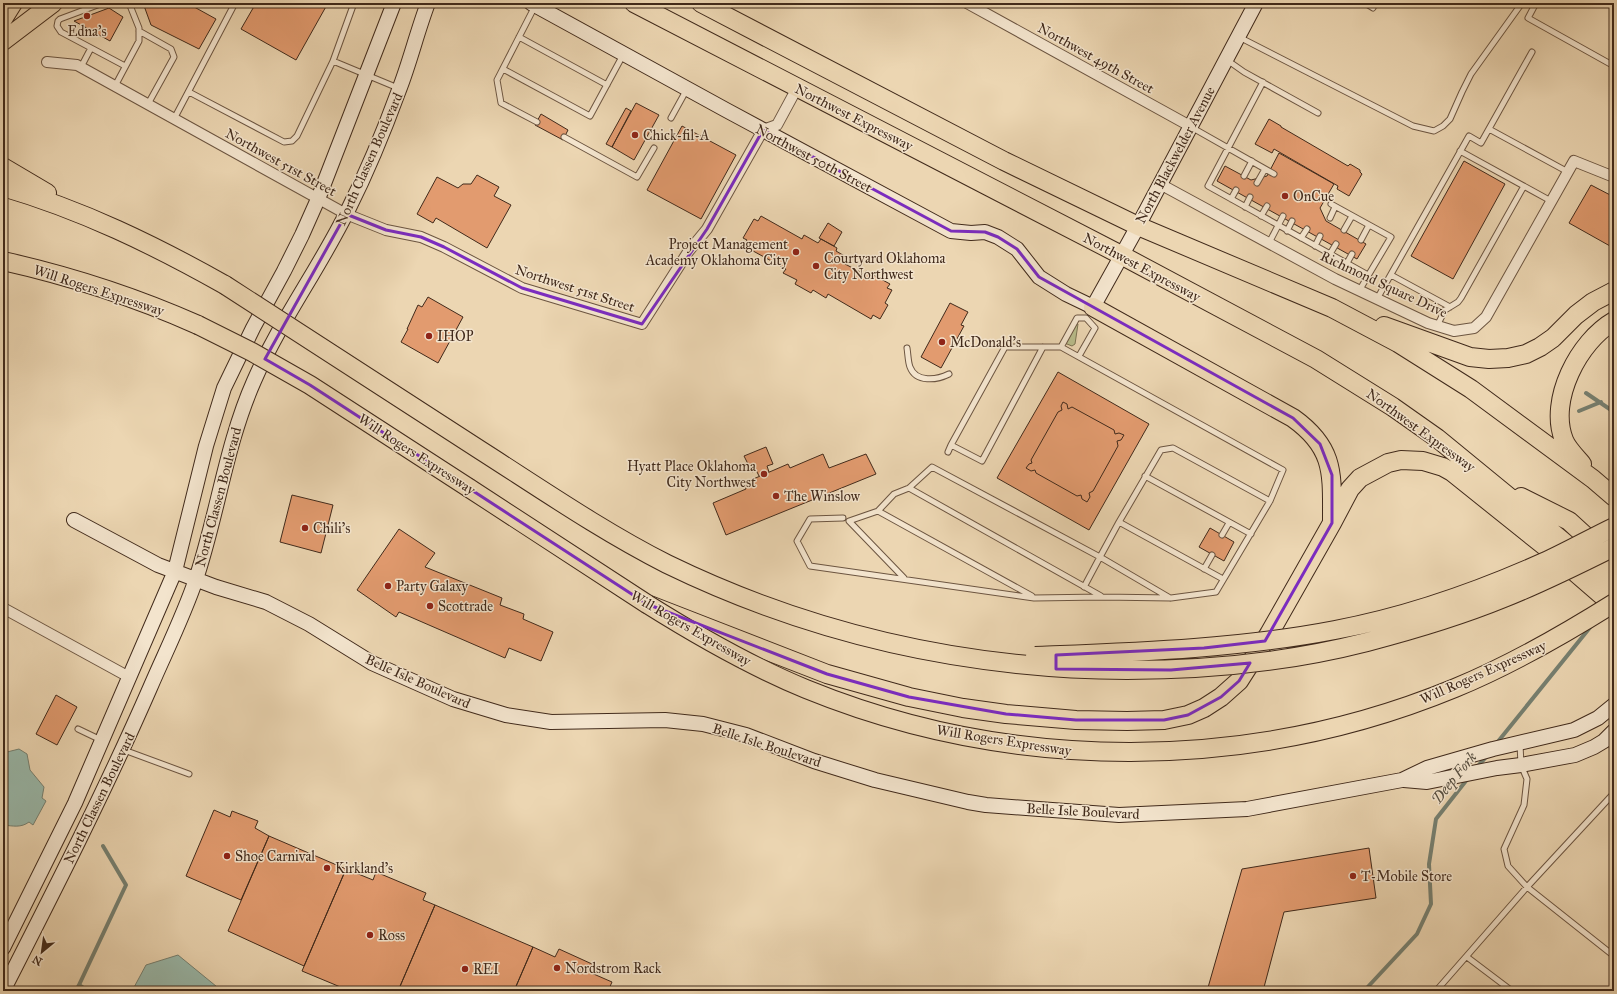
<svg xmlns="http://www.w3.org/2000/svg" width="1617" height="994" viewBox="0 0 1617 994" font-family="'IM FELL Great Primer',serif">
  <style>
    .green { fill: #b9bd8b; stroke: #7d7453 }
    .water { fill: #99b9ab; stroke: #768071 }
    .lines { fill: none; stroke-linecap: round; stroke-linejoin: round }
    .stream { stroke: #768071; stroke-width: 4 }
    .building { fill: #e29b6f; stroke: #412a1b }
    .lane-casing { stroke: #6c5541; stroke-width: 7 }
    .street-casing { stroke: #6c5541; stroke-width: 12 }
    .secondary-casing { stroke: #412a1b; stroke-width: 16 }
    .highway-casing { stroke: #412a1b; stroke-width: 20 }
    .lane { stroke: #f3e4cd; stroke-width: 5 }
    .street { stroke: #f3e4cd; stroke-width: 10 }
    .secondary { stroke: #f3e4cd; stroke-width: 14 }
    .highway { stroke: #ecd6b2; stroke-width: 18 }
    .highway-bridge-casing { stroke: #412a1b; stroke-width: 20; stroke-linecap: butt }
    .highway-bridge { stroke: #ecd6b2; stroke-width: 18 }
    .marked { fill: none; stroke: #7b2cbf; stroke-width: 3; stroke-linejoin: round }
    .poi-dot { fill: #8f2418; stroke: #f3e4cd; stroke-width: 1.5 }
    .labels { text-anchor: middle; stroke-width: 3; stroke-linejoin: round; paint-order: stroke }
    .poi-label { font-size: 14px; fill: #412a1b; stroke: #f3e4cd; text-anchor: start }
    .street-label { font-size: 14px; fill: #412a1b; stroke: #f3e4cd }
    .water-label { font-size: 15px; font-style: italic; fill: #574e3f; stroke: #f3e4cd }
  </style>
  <rect width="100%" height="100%" fill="#ecd6b2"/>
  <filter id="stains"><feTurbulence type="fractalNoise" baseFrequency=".005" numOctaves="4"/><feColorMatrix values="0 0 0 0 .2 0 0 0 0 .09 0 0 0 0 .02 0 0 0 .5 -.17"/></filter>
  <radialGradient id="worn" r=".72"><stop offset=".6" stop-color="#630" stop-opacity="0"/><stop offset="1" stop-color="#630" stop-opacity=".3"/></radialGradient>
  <path class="green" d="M1076 324H1078L1075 344 1072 346 1062 342Z"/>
  <path class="water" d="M19 749 27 754 30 770 44 787 42 798 46 801 33 825 29 822C21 828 13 826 3 825V753Z
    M178 955 222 991H132L146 965Z"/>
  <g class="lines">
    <path class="stream" d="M1612 360 1614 362
      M1586 393 1614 412
      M1579 411 1601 402
      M1496 744 1592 625
      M1477 767 1487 756
      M79 985 126 885 103 846
      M76 991 79 985 88 991
      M1364 991 1417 934 1431 904 1429 864 1436 819 1469 777"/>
  </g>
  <path class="building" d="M143 3H187L216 19 199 49 151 25Z
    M256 3H328L296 60 241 29Z
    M109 8 123 17 110 41 74 21Z
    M636 103 659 115 634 160 612 147Z
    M626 108 631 111 612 147 606 144Z
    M541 114 568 130 563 140 535 125Z
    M1269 119 1281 126V127L1348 166 1350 164 1360 170V172L1362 174 1349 196 1337 189 1338 186 1274 149 1272 153 1255 144Z
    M682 126 736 155 701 219 647 190Z
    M1279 153 1334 184 1320 208 1326 221 1366 244 1357 259 1217 181 1225 166 1251 180 1267 176Z
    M1464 161 1505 184 1453 279 1411 256Z
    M477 175 499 187 494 196 511 205 487 248 436 218 433 223 417 214 437 177 458 188 463 184H471Z
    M1591 185 1614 197V245L1610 246 1569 223Z
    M761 216 802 239 804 235 818 243 821 239 837 248 836 251 848 258 845 264 864 274 866 271 890 284 887 288 892 290 885 303 888 305 880 319 873 315 871 319 828 294 826 298 813 290 811 293 795 284 797 280 783 273 786 269 744 246 747 240 743 238 754 219 758 221Z
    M828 223 842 232 834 246 819 238Z
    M428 297 463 317 438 363 401 342 408 329H407L418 305 422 307Z
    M950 303 968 312 961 325 964 326 941 368 921 357Z
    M1058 372 1149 424 1089 530 997 478Z
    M1063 402 1067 404 1068 409 1072 407 1114 430 1115 434 1119 433 1124 435 1121 440 1117 441 1118 446 1093 491 1089 493 1090 497 1087 502 1082 499 1081 495 1077 496 1036 473 1035 470 1031 471 1026 468 1029 464 1032 463 1031 460 1058 412 1062 410 1061 406Z
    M766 447 773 464 767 466 769 472 759 476 756 470 752 472 744 456Z
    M823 454 829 468 866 454 876 474 726 535 713 503 746 489 744 483 788 464 790 468Z
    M292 495 333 505 321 553 280 542Z
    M1210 528 1234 542 1224 561 1199 547Z
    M399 529 435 553 425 567 502 598 500 605 524 614 523 619 553 632 541 661 509 648 505 658 399 612 396 617 357 590Z
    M56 695 77 707 57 745 36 734Z
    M214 810 230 817 232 811 258 821 255 828 269 836 241 900 186 876Z
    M269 836 346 869 304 966 228 931Z
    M1369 848 1376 898 1284 912 1263 991H1207L1242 869Z
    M346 869 373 880 376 872 426 893 423 900 435 905 398 991H350L302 971Z
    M435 905 533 947 514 991H398Z
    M533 947 555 957 559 949 592 964 589 972 612 982 608 991H514Z"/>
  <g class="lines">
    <defs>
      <path id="lane" d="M103 3 60 19 58 21 57 26 61 32 125 66
        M354 3 333 61 398 88
        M1365 3 1373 8
        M1536 3 1528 18 1614 66
        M535 6 497 80 501 103 537 122
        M139 31 171 49 174 57 148 104
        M519 37 607 85
        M1239 37 1413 126 1434 131 1443 126 1450 119 1462 92 1471 74 1522 3
        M1227 60 1244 72 1318 113
        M81 67 91 48
        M503 69 590 116 623 55
        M1263 82 1208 186 1368 275
        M115 86 139 41V28L129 3
        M189 92 284 142 292 141 297 136 333 61
        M671 118 687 89
        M174 119 235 3
        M1191 127 1274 174
        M1489 129 1568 172
        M564 137 637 177 654 148
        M1460 151 1551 201
        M1244 176 1252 161
        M1257 183 1265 169
        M1231 199 1236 190
        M1331 204 1391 237 1359 291
        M1245 207 1250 197
        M1261 216 1267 206
        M1330 218 1335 207
        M1344 230 1352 216
        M1287 231 1292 221
        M1301 238 1307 229
        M1361 240 1369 225
        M1269 243 1283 216
        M1315 246 1320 236
        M1330 254 1336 244
        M1347 263 1352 254
        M1391 275 1450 307
        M1377 299 1469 136 1481 143 1532 52
        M1437 326 1445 310 1458 302 1461 298 1524 186
        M1061 347 1077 318H1086L1095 328 1079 356
        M907 348C908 354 908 362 910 367 916 383 937 380 949 374
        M948 452 951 445
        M1145 476 1251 534
        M909 488 1101 596
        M878 511 849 521 904 578
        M843 518 810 519 797 541 810 566 1034 598 1102 597 1171 598 1216 592 1270 501 1283 470 1061 347H1005L951 445 982 461 1043 347
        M1119 522 1100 557 1170 598
        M1222 535 1229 523
        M1204 569 1212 555
        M1223 579 1119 522 1161 450 1173 448 1270 501
        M1032 596 878 511 894 494 909 488 932 467 1100 557 1084 587
        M78 729 101 740
        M1520 744 1521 765 1527 779 1524 805 1504 849 1508 866 1527 887 1614 956
        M124 750 189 774
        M1467 957 1512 991
        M1436 991 1527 887 1614 793"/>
      <path id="street" d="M967 3 1190 126
        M47 62 77 65 346 214 386 230 421 237 444 247 522 288 642 324 688 252 707 229 763 130 777 125 797 88
        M1160 184 1335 279 1428 323 1454 331 1474 328 1486 317 1574 161 1614 177
        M3 608 129 677"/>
      <path id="secondary" d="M531 3 726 110 951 231 971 233 985 232 998 237 1017 249 1039 277 1066 294 1093 307 1138 226 1256 3
        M74 520 158 565 216 587 266 602 309 624 372 663 453 699 506 715 551 722 665 720 703 724 746 735 814 761 875 780 968 802 986 805 1119 815 1247 809 1402 780 1427 768 1493 749 1574 730 1598 718 1614 705
        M1404 780 1427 782 1497 768 1521 765 1575 755 1594 747 1604 741 1614 731
        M3 948 75 803 175 571 206 446 224 388 253 328 284 271 302 235 318 199 394 3
        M3 991C54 891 105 791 150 688 165 653 184 615 196 579 218 513 226 444 254 381 280 321 319 269 348 210 367 172 384 131 399 90 410 62 417 32 428 3"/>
      <path id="highway" d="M634 3 1121 255 1316 359 1393 407 1437 438 1559 538 1614 585
        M701 3 1004 161 1138 226 1332 308 1398 343 1471 389 1593 479 1614 497
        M3 19 13 3
        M3 41 53 3
        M3 167 47 193
        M3 187C82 210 154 245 225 285
        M3 261C70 276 135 297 198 325
        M1093 307 1293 418C1335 448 1332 474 1332 520
        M1384 326 1470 357 1489 359 1508 358 1526 354 1540 347 1553 338 1576 315 1593 302 1614 291
        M1582 464C1576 457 1567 448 1564 440 1548 400 1579 341 1614 321
        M469 488 647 604 827 674 909 697 963 708 1006 714 1076 720 1127 721 1164 720 1188 715 1204 708 1221 697 1239 681 1269 634 1332 523 1350 489 1360 478 1388 463 1401 460 1423 461 1443 467 1452 472 1547 548 1614 606
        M1521 497 1569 521 1614 562"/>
    </defs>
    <use href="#lane" class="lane-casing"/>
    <use href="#street" class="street-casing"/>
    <use href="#secondary" class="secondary-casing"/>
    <use href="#highway" class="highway-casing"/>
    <use href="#lane" class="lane"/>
    <use href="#street" class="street"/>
    <use href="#secondary" class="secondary"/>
    <use href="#highway" class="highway"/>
    <defs>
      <path id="highway-bridge" d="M225 285C310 340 395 395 480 450 541 489 602 531 667 564 813 635 965 669 1127 670 1208 670 1289 662 1367 642 1413 630 1460 616 1504 598 1542 583 1578 565 1614 547
        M198 325 252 352 310 385 469 488
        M647 604C698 636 750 666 806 689 1012 773 1249 773 1455 688 1511 665 1563 635 1614 603
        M1035 656C1135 652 1236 649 1335 630 1405 617 1479 591 1544 562 1568 551 1591 538 1614 527"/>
    </defs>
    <use href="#highway-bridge" class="highway-bridge-casing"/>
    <use href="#highway-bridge" class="highway-bridge"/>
  </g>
  <path class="marked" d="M763 130 951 231 985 232 998 237 1017 249 1039 277 1293 418 1320 444 1332 475V523L1265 641 1204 648 1056 655V669L1171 670 1250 663 1239 681 1221 697 1188 715 1164 720H1076L1006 714 909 697 827 674 647 604 310 385 265 359 346 214 386 230 421 237 444 247 522 288 642 324 707 229Z"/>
  <g class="poi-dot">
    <circle cx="87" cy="16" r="4"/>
    <circle cx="635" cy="135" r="4"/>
    <circle cx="1285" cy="196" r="4"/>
    <circle cx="796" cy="252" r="4"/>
    <circle cx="816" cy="266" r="4"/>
    <circle cx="429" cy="336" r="4"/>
    <circle cx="942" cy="342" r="4"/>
    <circle cx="764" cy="474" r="4"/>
    <circle cx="776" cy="496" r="4"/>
    <circle cx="305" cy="528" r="4"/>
    <circle cx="388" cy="586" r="4"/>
    <circle cx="430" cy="606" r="4"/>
    <circle cx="227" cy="856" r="4"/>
    <circle cx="327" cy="868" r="4"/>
    <circle cx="1353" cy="876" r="4"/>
    <circle cx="370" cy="935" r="4"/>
    <circle cx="557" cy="968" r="4"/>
    <circle cx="465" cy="969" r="4"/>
  </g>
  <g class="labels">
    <g class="poi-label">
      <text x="87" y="36" text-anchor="middle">Edna's</text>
      <text x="643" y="140">Chick-fil-A</text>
      <text x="1293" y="201">OnCue</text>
      <text x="788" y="249" text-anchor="end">Project Management<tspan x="788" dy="16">Academy Oklahoma City</tspan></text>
      <text x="824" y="263">Courtyard Oklahoma<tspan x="824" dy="16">City Northwest</tspan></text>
      <text x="437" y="341">IHOP</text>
      <text x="950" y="347">McDonald's</text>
      <text x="756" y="471" text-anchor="end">Hyatt Place Oklahoma<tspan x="756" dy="16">City Northwest</tspan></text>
      <text x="784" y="501">The Winslow</text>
      <text x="313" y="533">Chili's</text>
      <text x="396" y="591">Party Galaxy</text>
      <text x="438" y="611">Scottrade</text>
      <text x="235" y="861">Shoe Carnival</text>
      <text x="335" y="873">Kirkland's</text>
      <text x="1361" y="881">T-Mobile Store</text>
      <text x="378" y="940">Ross</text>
      <text x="565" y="973">Nordstrom Rack</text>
      <text x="473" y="974">REI</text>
    </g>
    <g class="street-label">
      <text transform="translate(1096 58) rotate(29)" y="5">Northwest 49th Street</text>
      <text transform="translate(854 117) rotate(27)" y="5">Northwest Expressway</text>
      <text transform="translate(1175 155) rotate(-62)" y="5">North Blackwelder Avenue</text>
      <text transform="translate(814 158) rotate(28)" y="5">Northwest 50th Street</text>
      <text transform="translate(369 159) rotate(-66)" y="5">North Classen Boulevard</text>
      <text transform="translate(281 162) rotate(29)" y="5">Northwest 51st Street</text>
      <text transform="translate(1142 267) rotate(28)" y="5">Northwest Expressway</text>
      <text transform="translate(1384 284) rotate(25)" y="5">Richmond Square Drive</text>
      <text transform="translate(575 288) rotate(18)" y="5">Northwest 51st Street</text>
      <text transform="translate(99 290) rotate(18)" y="5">Will Rogers Expressway</text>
      <text transform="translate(1421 430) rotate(36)" y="5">Northwest Expressway</text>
      <text transform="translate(417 454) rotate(33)" y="5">Will Rogers Expressway</text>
      <text transform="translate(218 497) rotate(-75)" y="5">North Classen Boulevard</text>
      <text transform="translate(691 628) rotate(30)" y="5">Will Rogers Expressway</text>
      <text transform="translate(1483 672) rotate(-24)" y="5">Will Rogers Expressway</text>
      <text transform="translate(418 681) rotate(24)" y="5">Belle Isle Boulevard</text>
      <text transform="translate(1004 740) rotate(9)" y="5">Will Rogers Expressway</text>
      <text transform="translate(767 745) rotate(18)" y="5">Belle Isle Boulevard</text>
      <text transform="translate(99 798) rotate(-64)" y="5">North Classen Boulevard</text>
      <text transform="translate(1083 811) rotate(3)" y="5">Belle Isle Boulevard</text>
    </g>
    <g class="water-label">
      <text transform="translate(1454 778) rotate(-51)" y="5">Deep Fork</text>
    </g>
  </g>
  <rect width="1617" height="994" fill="none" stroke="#ecd6b2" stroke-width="16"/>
  <rect x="4" y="4" width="1609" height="986" fill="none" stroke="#412a1b" stroke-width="2"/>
  <rect x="8" y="8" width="1601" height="978" fill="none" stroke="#412a1b"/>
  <g transform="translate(42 952) rotate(209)" stroke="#f3e4cd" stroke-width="3" paint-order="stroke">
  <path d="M0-3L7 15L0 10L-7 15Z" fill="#412a1b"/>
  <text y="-6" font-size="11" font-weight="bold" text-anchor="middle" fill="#412a1b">N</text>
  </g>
  <rect width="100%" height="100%" filter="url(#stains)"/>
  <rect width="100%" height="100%" fill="url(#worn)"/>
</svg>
